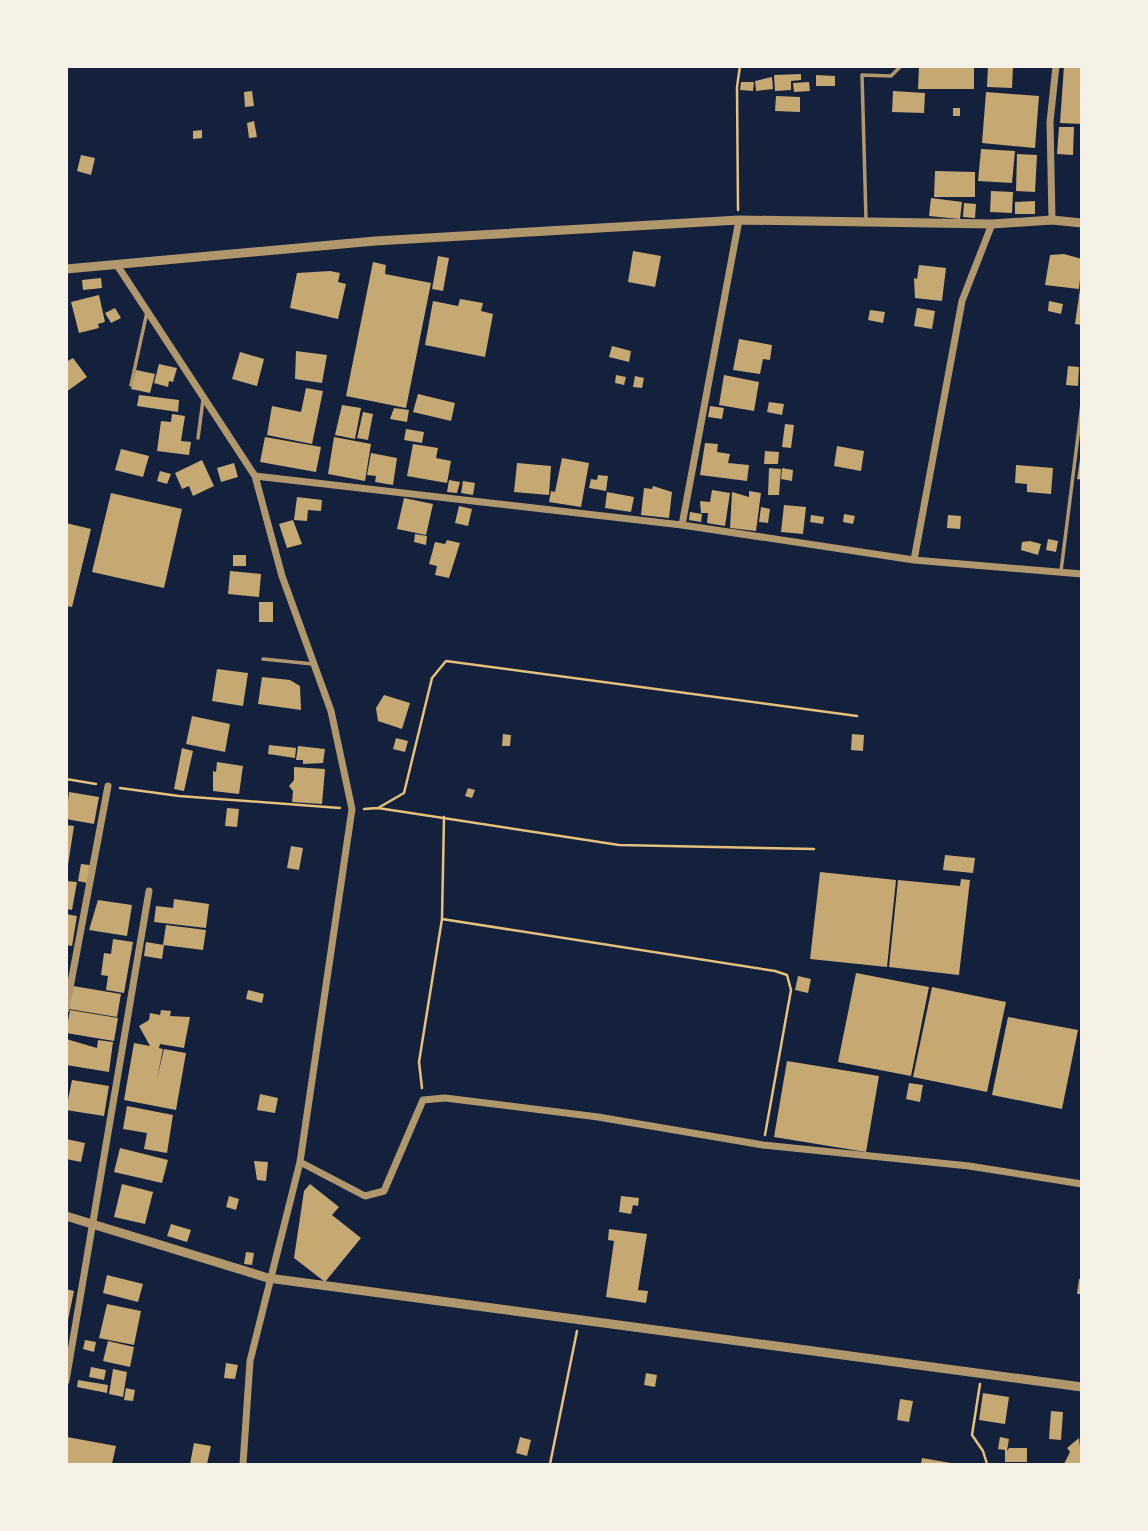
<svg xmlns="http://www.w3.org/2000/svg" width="1148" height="1531" viewBox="0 0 1148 1531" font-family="Montserrat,sans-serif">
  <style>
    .building { fill: #c6a872 }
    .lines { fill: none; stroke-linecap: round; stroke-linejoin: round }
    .path { stroke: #e5c07b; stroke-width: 2.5 }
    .service { stroke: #b1986c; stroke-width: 3.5 }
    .minor { stroke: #b1986c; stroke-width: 7 }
    .tertiary { stroke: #b1986c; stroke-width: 9 }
  </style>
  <rect width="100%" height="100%" fill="#14213d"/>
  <path class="building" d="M919 66H974V89H918Z
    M988 66H1013L1012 88 987 87Z
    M1064 66H1082V124L1060 123Z
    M801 74V80L791 81V90L775 91 774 75Z
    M816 75 835 76V86H816Z
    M772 77 773 89 756 91 755 81Z
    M741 82H754L753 91 740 90Z
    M809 82 810 91 794 92 793 83Z
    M252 91 254 106 245 107 244 92Z
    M893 91 925 93 924 113 892 112Z
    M986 92 1039 96 1035 148 982 143Z
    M776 96 800 97V112L775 111Z
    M953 108H960V116H953Z
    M254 121 257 137 249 138 247 123Z
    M1059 127H1074L1073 155 1057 154Z
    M202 130V138L193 139V131Z
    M981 149 1015 151 1012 183 978 181Z
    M1017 154 1037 155 1035 192 1016 191Z
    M81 155 95 158 91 175 77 171Z
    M935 171 975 172V197H934Z
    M991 191 1013 192 1012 213 990 212Z
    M931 198 962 202 960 219 929 216Z
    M1035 201V214H1015V202Z
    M964 203 976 204 975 218 963 217Z
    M633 251 661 256 655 287 628 282Z
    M1064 254 1082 259 1079 289 1045 285 1050 255Z
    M438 256 449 258 443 291 432 289Z
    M373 262 386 265 385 274 431 283 406 408 346 396Z
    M919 265 946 268 942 301 915 298 914 278 917 279Z
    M330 271 340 273 338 282 346 284 338 319 290 308 297 273Z
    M101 278 102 288 83 290 82 280Z
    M1080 289H1082V325L1075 324Z
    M99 295 105 322 98 324 99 328 79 333 71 302Z
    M460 299 483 303 481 311 493 314 485 357 425 345 433 301 458 306Z
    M1049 301 1063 304 1061 314 1048 311Z
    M115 308 121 318 111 323 105 313Z
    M917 308 935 311 932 329 914 326Z
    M870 310 885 312 883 323 868 320Z
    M739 339 772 345 770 360 763 359 760 374 733 370Z
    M612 346 631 351 629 362 609 357Z
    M296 351 327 355 322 383 295 379Z
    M240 352 264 359 257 386 232 379Z
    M73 358 87 377 66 392V362Z
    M159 364 177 368 173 382 169 381 168 387 154 383Z
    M1068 366 1079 367 1078 386 1066 385Z
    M136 370 155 374 150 393 131 389Z
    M616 375 626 377 624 385 615 383Z
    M724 375 759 382 754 411 719 405Z
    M635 376 644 378 642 388 633 387Z
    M306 388 323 391 312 444 267 435 272 406 301 412Z
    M418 394 455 403 451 421 413 412Z
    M139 395 179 400 178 412 137 406Z
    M769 402 784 404 782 415 767 412Z
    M342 405 361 408 355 439 335 435Z
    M710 406 724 408 722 419 708 417Z
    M394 408 409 410 407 422 390 419Z
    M363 412 373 414 368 440 357 438Z
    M172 414 185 416 181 441 191 442 189 455 157 451 161 421 171 422Z
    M785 424 794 425 791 448 782 447Z
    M406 429 424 432 422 443 404 440Z
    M265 437 321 447 316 472 260 462Z
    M334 437 371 444 365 481 328 474Z
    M705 443 718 444 717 452 730 454 728 463 749 465 747 481 700 475Z
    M413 444 438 448 436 458 451 461 447 483 407 476Z
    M837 446 864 451 861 471 834 466Z
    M121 449 149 456 143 477 115 470Z
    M765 451 779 452 778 464H764Z
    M371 453 397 458 393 485 375 482 376 476 367 475Z
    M562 458 589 463 581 507 549 502 551 491 555 492Z
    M1080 459H1082V480L1077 479Z
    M202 460 214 486 193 496 189 486 182 489 175 473Z
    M234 463 238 477 221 482 217 468Z
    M517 463 551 466 549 495 514 492Z
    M1016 465 1053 468 1051 494 1027 492V484L1015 483Z
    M769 468 781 469 779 495H768Z
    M782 468 793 470 792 481 781 479Z
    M160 471 171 474 167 484 157 481Z
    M598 475 608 476 606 491 589 488 591 479 597 480Z
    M449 480 460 482 457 493 447 492Z
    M463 481 475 483 473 495 461 493Z
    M653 486 672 492 669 518 641 515 644 488 652 489Z
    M712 490 730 493 725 526 707 523 708 513H701L700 501 710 502Z
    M749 491 761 493 756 531 730 528 732 492 749 497Z
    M607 492 634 497 631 512 605 508Z
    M111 493 182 509 164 588 92 572Z
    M297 497 322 500 321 511 308 510 307 521 294 520Z
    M404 498 433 504 426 535 397 529Z
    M784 505 806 507 803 534 781 532Z
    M459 506 472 509 468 526 455 523Z
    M761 507 770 509 768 523 759 522Z
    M690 512 702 514 701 522 689 520Z
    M844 514 855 516 853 524 843 522Z
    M811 515 824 517 823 524 810 522Z
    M948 515 961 516 960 529 947 528Z
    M293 520 302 544 287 548 279 524Z
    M66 523 91 529 72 607 66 606Z
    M415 534 427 536 426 545 414 542Z
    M1048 539 1058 541 1056 552 1046 550Z
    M447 540 460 543 449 578 435 575 437 566 429 564 435 542 445 544Z
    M1030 541 1041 544 1038 555 1021 550 1022 542Z
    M233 555H246V566H233Z
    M230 571 261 574 259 597 228 594Z
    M259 602H273V622H259Z
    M217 669 248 673 243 706 212 701Z
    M262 677 290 680 300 686 301 710 258 704Z
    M384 695 410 703 402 729 378 721 376 708Z
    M192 716 230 724 225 752 186 744Z
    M503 734 511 735 510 746H502Z
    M852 734 864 735 863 751 851 750Z
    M396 738 408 741 405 752 393 749Z
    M269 745 296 748 295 758 268 754Z
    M298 746 325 749 323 763 303 764V760H296Z
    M182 748 193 751 184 791 174 789Z
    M217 762 243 766 239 794 213 791V771L216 772Z
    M294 767 325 769 322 804 292 802 293 791 289 786 294 780Z
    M468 788 475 790 472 798 465 796Z
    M69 792 99 797 94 824 66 819Z
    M227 808 239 809 237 827 225 826Z
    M66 825 74 826 68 865H66Z
    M291 846 303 848 299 870 287 868Z
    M945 855 975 858 973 873 943 870Z
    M81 864 90 865 87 883 78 881Z
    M820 872 896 880 887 967 810 959Z
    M961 879 970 880 959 975 889 967 898 880 960 886Z
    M66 881 77 882 72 910 66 909Z
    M174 899 209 904 206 928 154 922 156 906 173 908Z
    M98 900 132 905 127 936 89 930Z
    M66 914 77 916 72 946 66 945Z
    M166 925 206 930 203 950 163 945Z
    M113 939 133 942 124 993 106 990 108 976 101 975 104 953 111 954Z
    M146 942 164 945 162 959 144 956Z
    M856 973 929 987 911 1076 838 1062Z
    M798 976 811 979 808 993 795 990Z
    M73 986 121 994 117 1017 69 1009Z
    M932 987 1006 1002 987 1092 913 1077Z
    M248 990 264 994 262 1003 246 999Z
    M70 1010 118 1018 114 1041 66 1033Z
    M161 1010 171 1011 170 1016 190 1017 184 1048 160 1044 159 1048 163 1049 157 1079 164 1049 186 1053 176 1110 124 1100 134 1043 150 1046 139 1026 149 1020 150 1013 160 1015Z
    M1008 1017 1078 1030 1062 1109 992 1095Z
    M66 1039 97 1048 98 1040 113 1042 109 1072 66 1065Z
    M787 1061 879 1076 866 1152 774 1137Z
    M72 1080 109 1086 104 1116 66 1110Z
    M909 1083 923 1085 920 1102 906 1099Z
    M260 1094 278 1098 275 1113 257 1110Z
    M127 1106 173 1115 167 1153 144 1149 147 1133 123 1129Z
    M66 1139 85 1143 81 1162 66 1159Z
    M120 1148 168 1160 162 1183 114 1172Z
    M254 1161 268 1162 266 1181 257 1180Z
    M122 1184 153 1192 145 1224 114 1217Z
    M310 1184 339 1207 332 1215 361 1238 325 1282 294 1258 304 1191Z
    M229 1196 239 1199 236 1210 226 1207Z
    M621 1196 639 1198 638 1206 633 1205 631 1214 619 1212Z
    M171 1224 191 1230 187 1242 167 1236Z
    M609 1229 647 1234 638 1290 648 1291 646 1303 606 1297 614 1241 608 1240Z
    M246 1252 254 1253 252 1265 244 1264Z
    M107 1275 143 1284 138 1302 103 1293Z
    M1079 1279H1082V1294H1077Z
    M66 1289 74 1291 68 1320H66Z
    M107 1304 141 1311 134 1345 99 1338Z
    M85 1340 96 1342 94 1352 83 1349Z
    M108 1341 134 1347 130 1367 103 1361Z
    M226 1363 238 1365 235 1379 224 1378Z
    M91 1367 106 1370 104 1380 89 1377Z
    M113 1369 127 1372 123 1397 109 1394Z
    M646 1373 657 1375 655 1387 644 1385Z
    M78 1380 108 1385 107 1393 77 1387Z
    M126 1388 135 1390 133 1401 124 1400Z
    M983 1393 1009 1397 1005 1424 979 1420Z
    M900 1399 913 1401 909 1422 897 1420Z
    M1051 1411 1063 1412 1061 1440 1049 1439Z
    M67 1437 116 1446 112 1464 66 1463Z
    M520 1437 531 1440 527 1456 516 1453Z
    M1000 1437 1009 1439 1007 1451 1009 1448H1027V1462H1005V1450L998 1449Z
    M1079 1438 1082 1464H1064L1070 1452 1067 1448Z
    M194 1443 211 1446 207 1464H190Z
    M922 1458 951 1463 950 1464H921Z"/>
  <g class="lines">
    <path class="path" d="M738 210 737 87 740 66
      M66 779 96 784
      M120 788 179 796 340 808
      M378 808 619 845 814 849
      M364 809 378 808 404 793 432 678 446 661 857 716
      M442 919 775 971 787 975 791 990 765 1135
      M422 1088 419 1062 442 919 444 817
      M980 1384 972 1435 983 1451 987 1464
      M550 1464 577 1331"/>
    <path class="service" d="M866 219 862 75 891 76 901 66
      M131 385 147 312
      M198 438 203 400
      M1061 571 1082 404
      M263 659 313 664"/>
    <path class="minor" d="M1052 220 1050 122 1056 66
      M117 265 255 476 282 576 331 711 352 809 300 1162 250 1361 243 1464
      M255 476 682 525 914 560 1082 574
      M682 525 739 220
      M914 560 962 301 992 224
      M66 1009 108 786
      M300 1162 365 1196 384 1191 423 1100 445 1098 598 1117 763 1145 969 1166 1082 1184
      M66 1381 149 891"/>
    <path class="tertiary" d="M66 269 375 241 739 220 992 224 1052 220 1082 223
      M66 1216 268 1278 1082 1387"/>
  </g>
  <rect width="1148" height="1531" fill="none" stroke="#f6f1e7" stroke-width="136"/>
</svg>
